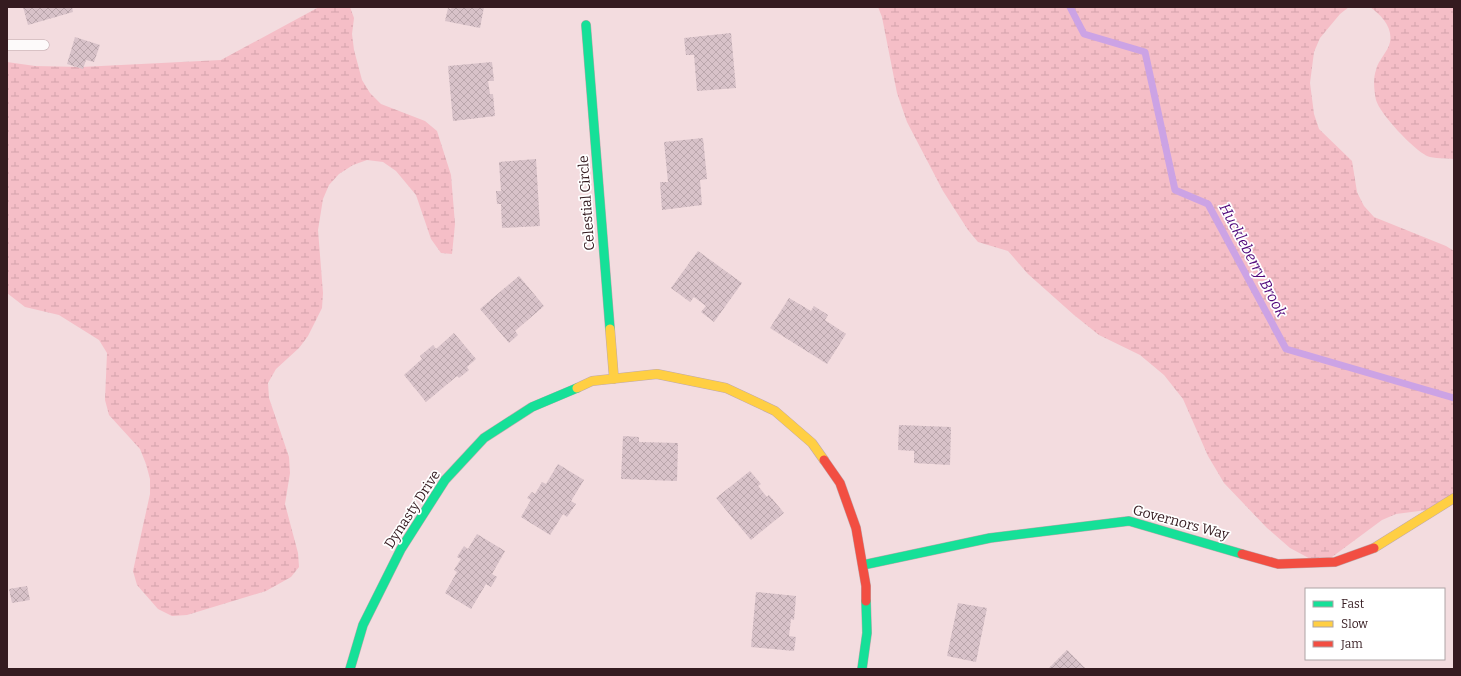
<svg xmlns="http://www.w3.org/2000/svg" width="1461" height="676" viewBox="0 0 1461 676" font-family="Bitter,serif">
  <style>
    .wetland { fill: url(#wetland-marsh) }
    .lines { fill: none; stroke-linecap: round; stroke-linejoin: round }
    .stream { stroke: #cca3e5; stroke-width: 7 }
    .building { fill: url(#building-cross-hatch) }
    .lane-casing { stroke: #bfa8ac; stroke-width: 11 }
    .fast-casing { stroke: #bfa8ac; stroke-width: 10 }
    .slow-casing { stroke: #bfa8ac; stroke-width: 10 }
    .jam-casing { stroke: #bfa8ac; stroke-width: 10 }
    .lane { stroke: #fdfafa; stroke-width: 10 }
    .fast { stroke: #16e098; stroke-width: 9 }
    .slow { stroke: #ffcf43; stroke-width: 9 }
    .jam { stroke: #f24e42; stroke-width: 9 }
    .labels { text-anchor: middle; stroke-width: 3.5; stroke-linejoin: round; paint-order: stroke }
    .street-label { font-size: 14px; fill: #351b20; stroke: #fff }
    .water-label { font-size: 15px; font-style: italic; fill: #51087b; stroke: #fff }
  </style>
  <defs>
    <pattern id="wetland-marsh" width="20" height="14" patternUnits="userSpaceOnUse"><rect width="20" height="14" fill="#f5bec7"/><path d="M1 5h8M5 5V1M11 12h8M15 12V8" fill="none" stroke="#d3a3ab"/></pattern>
    <pattern id="building-cross-hatch" width="8" height="8" patternUnits="userSpaceOnUse"><rect width="8" height="8" fill="#d8c2c9"/><path d="M0 0l8 8M0 8l8-8" fill="none" stroke="#baa6ac"/></pattern>
  </defs>
  <rect width="100%" height="100%" fill="#f3dcdf"/>
  <path class="wetland" d="M319 7H350L354 18 352 34 354 50 362 80 370 93 381 104 425 121 437 131 451 175 455 224 452 254 441 253 431 239 416 195 396 171 383 162 367 160 353 165 339 174 329 185 323 199 318 230 323 293 322 308 308 336 299 348 276 369 268 383 269 398 289 457 290 473 285 504 298 553 299 567 291 577 266 591 187 615 172 616 158 609 137 585 133 571 150 494V479L146 464 140 449 109 415 105 400 107 353 99 340 59 315 25 307 7 293V62L35 66 81 67 221 60Z
    M878 7H1349L1340 14 1320 38 1314 52 1310 83 1314 114 1319 129 1352 161 1357 192 1364 206 1374 217 1446 246 1454 251V495L1427 510 1396 514 1382 520 1332 557 1318 563 1290 548 1267 528 1224 483 1208 456 1183 399 1164 375 1140 355 1099 335 1074 315 1028 274 1008 251 978 242 968 230 943 191 907 122 897 93 882 17Z
    M1370 7H1454V159C1446 158 1434 159 1427 156 1413 149 1380 114 1376 100 1374 91 1373 78 1376 70 1378 60 1388 52 1390 42 1393 27 1381 15 1370 7Z"/>
  <g class="lines">
    <path class="stream" d="M1070 7 1084 34 1145 52 1175 190 1208 204 1286 349 1454 398"/>
  </g>
  <path class="building" d="M23 7H72L73 12 28 25Z
    M452 7H484L480 28 445 21 448 8 451 9Z
    M731 33 736 88 697 91 694 55H686L684 38Z
    M75 37 100 45 94 62 86 60 83 69 67 64Z
    M492 62 494 81H488L490 94H493L495 116 453 121 448 66Z
    M703 138 707 179 700 180 702 205 662 210 660 182H668L664 142Z
    M536 159 540 226 502 228 501 204H497L496 191H501L499 162Z
    M698 251 742 283 714 322 701 312 706 306 694 297 690 302 671 288Z
    M519 276 544 306 515 331 518 335 509 343 480 309Z
    M789 298 811 311 814 306 828 315 825 320 846 334 827 364 770 328Z
    M454 333 476 359 467 367 469 370 459 378 457 376 426 402 404 375 422 359 420 356 433 345 436 349Z
    M899 425 951 427 950 465 914 463V451L898 450Z
    M623 436 639 437V442L678 443 677 481 621 479Z
    M558 464 584 480 571 501 576 504 567 517 563 514 550 535 521 517 531 500 527 498 532 492 535 494 542 482 546 484Z
    M750 471 761 484 758 486 767 497 769 495 784 513 751 540 716 498Z
    M477 534 505 551 492 574 497 577 491 587 486 584 471 609 445 593 457 572 454 570 461 559 457 557 464 546 468 549Z
    M27 586 30 600 12 603 9 589Z
    M756 592 796 596 794 620 791 619 789 636 796 637 794 651 751 647Z
    M958 603 987 608 976 662 947 656Z
    M1067 650 1086 669H1048Z"/>
  <g class="lines">
    <defs>
      <path id="lane" d="M7 45H44"/>
      <path id="fast" d="M586 25 610 329
        M863 565 990 538 1129 521 1242 554
        M350 669 363 625 401 549 445 480 484 438 532 407 577 388
        M862 669 867 633 866 601"/>
      <path id="slow" d="M610 329 614 379
        M577 388 592 381 657 374 726 388 775 411 812 443 824 460
        M1374 548 1454 498"/>
      <path id="jam" d="M824 460 840 483 856 528 866 586V601
        M1242 554 1278 564 1335 562 1374 548"/>
    </defs>
    <use href="#lane" class="lane-casing"/>
    <use href="#fast" class="fast-casing"/>
    <use href="#slow" class="slow-casing"/>
    <use href="#jam" class="jam-casing"/>
    <use href="#lane" class="lane"/>
    <use href="#fast" class="fast"/>
    <use href="#slow" class="slow"/>
    <use href="#jam" class="jam"/>
  </g>
  <g class="labels">
    <g class="street-label">
      <text transform="translate(586 203) rotate(-94)" y="5">Celestial Circle</text>
      <text transform="translate(412 509) rotate(-57)" y="5">Dynasty Drive</text>
      <text transform="translate(1181 522) rotate(15)" y="5">Governors Way</text>
    </g>
    <g class="water-label">
      <text transform="translate(1253 260) rotate(62)" y="5">Huckleberry Brook</text>
    </g>
  </g>
  <rect width="1461" height="676" fill="none" stroke="#351b20" stroke-width="16"/>
  <rect x="1305" y="588" width="140" height="72" fill="#ffffff" stroke="#aea4a6"/>
  <rect x="1313" y="601" width="20" height="6" fill="#16e098" stroke="#aea4a6"/>
  <text x="1341" y="608" font-size="12" fill="#351b20">Fast</text>
  <rect x="1313" y="621" width="20" height="6" fill="#ffcf43" stroke="#aea4a6"/>
  <text x="1341" y="628" font-size="12" fill="#351b20">Slow</text>
  <rect x="1313" y="641" width="20" height="6" fill="#f24e42" stroke="#aea4a6"/>
  <text x="1341" y="648" font-size="12" fill="#351b20">Jam</text>
</svg>
